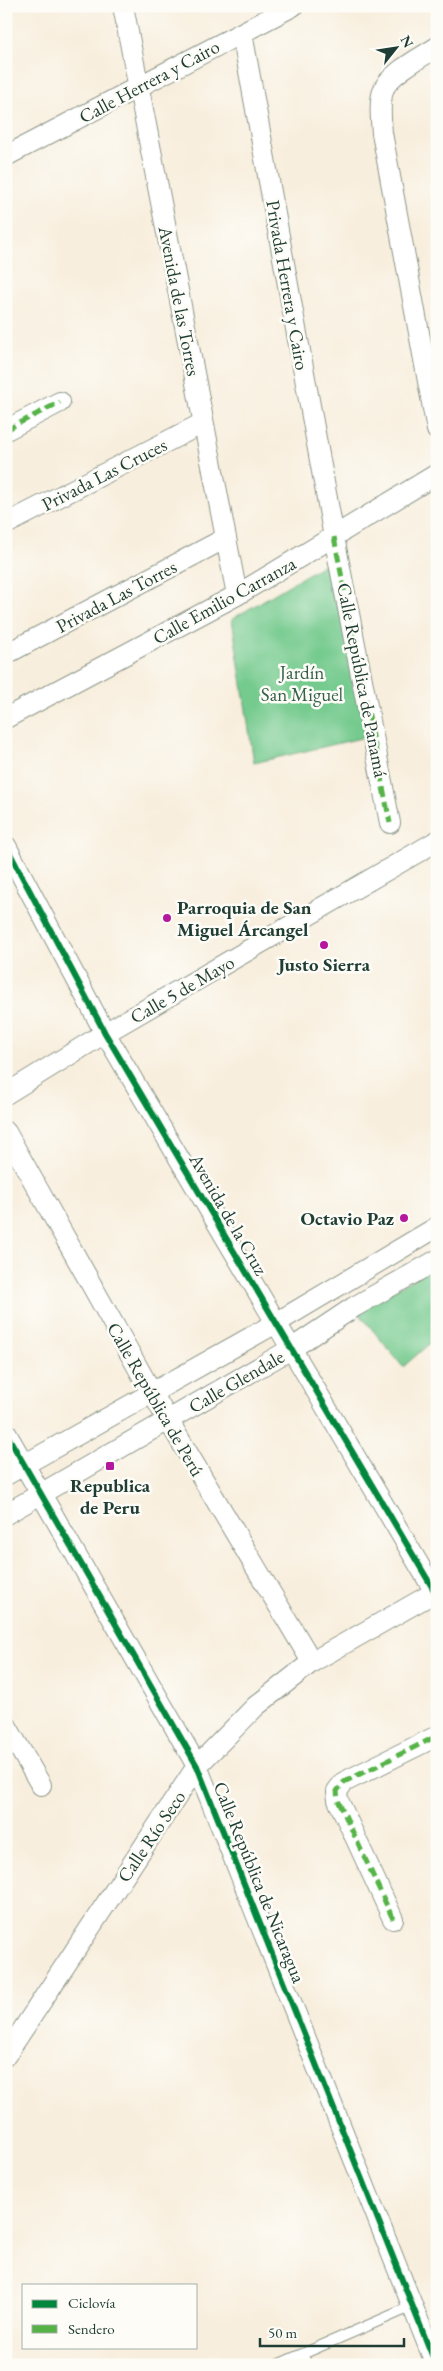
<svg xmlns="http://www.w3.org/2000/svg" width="443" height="2371" viewBox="0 0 443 2371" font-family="'EB Garamond',serif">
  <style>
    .green { fill: #74ca8e; stroke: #4a8461 }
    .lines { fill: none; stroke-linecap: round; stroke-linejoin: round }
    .lane-casing { stroke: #8c9688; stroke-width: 12 }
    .street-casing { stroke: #8c9688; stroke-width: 22 }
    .lane { stroke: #fff; stroke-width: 10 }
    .street { stroke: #fff; stroke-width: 20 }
    .quiet { stroke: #55b346; stroke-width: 5; stroke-dasharray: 10 5; stroke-linecap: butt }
    .cycleway-casing { stroke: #fdfcf7; stroke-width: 9 }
    .cycleway { stroke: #00873e; stroke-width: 6 }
    .poi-dot { fill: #b5179e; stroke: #fdfcf7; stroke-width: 2 }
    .labels { text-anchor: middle; stroke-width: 5; stroke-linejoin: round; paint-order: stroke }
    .street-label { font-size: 19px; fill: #1f3d34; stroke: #fdfcf7 }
    .park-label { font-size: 19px; fill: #34604a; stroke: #fdfcf7 }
    .poi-label { font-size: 19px; font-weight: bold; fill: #1f3d34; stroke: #fdfcf7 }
  </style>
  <rect width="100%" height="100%" fill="#fdfcf7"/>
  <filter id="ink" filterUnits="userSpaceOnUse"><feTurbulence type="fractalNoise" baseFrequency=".02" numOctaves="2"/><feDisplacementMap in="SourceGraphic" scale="10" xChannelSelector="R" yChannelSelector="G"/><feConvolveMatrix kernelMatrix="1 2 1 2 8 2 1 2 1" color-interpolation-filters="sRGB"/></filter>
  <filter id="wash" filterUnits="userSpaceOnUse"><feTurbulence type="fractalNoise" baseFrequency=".0096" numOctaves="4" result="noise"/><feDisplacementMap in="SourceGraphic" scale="20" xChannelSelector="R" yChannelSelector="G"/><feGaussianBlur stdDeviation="1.12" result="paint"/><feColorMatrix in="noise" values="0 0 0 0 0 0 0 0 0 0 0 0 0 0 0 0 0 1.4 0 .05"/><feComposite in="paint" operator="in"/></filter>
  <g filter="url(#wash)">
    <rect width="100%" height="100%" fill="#f8eedd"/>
    <path class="green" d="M338 556 374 735 254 763 232 619Z
      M437 1265V1337L403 1367 357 1311Z"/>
  </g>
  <g filter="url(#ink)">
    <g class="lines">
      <defs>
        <path id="lane" d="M302 2354 307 2365
          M277 2365 413 2306"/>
        <path id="street" d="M123 6 237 595
          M242 33 334 537 390 823
          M437 47C422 57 388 74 383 91 379 104 381 119 382 133L437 430
          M6 156 293 6
          M6 430 60 402
          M6 524 203 423
          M6 654 226 538
          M6 718 237 595 437 474
          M6 846 105 1033 435 1592
          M6 1094 105 1033 437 841
          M6 1132 152 1393 312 1662
          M6 1433 197 1766 436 2365
          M6 1475 276 1323 437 1227
          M6 1514 291 1349 354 1307 437 1260
          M6 1725 41 1785
          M393 1919 338 1800 337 1791 344 1782 437 1736
          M6 2055 197 1766 256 1706 312 1662 437 1591"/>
      </defs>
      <use href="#lane" class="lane-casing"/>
      <use href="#street" class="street-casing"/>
      <use href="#lane" class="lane"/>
      <use href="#street" class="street"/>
      <path class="quiet" d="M6 430 60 402
        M334 537 390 823
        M393 1919 338 1800 337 1791 344 1782 437 1736"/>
      <defs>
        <path id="cycleway" d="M6 846 105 1033 435 1592
          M6 1433 197 1766 436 2365"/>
      </defs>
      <use href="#cycleway" class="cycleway-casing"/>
      <use href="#cycleway" class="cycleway"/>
    </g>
  </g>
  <g class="poi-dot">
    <circle cx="167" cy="918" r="5"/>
    <circle cx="324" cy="945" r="5"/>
    <circle cx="404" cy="1218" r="5"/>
    <rect x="105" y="1461" width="10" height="10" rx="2.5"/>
  </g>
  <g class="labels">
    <g class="street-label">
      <text transform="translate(149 81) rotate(-28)" y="7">Calle Herrera y Cairo</text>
      <text transform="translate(288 285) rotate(80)" y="7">Privada Herrera y Cairo</text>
      <text transform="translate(180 301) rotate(79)" y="7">Avenida de las Torres</text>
      <text transform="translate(104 474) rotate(-27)" y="7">Privada Las Cruces</text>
      <text transform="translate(116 596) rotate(-28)" y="7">Privada Las Torres</text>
      <text transform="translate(224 600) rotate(-29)" y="7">Calle Emilio Carranza</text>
      <text transform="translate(363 680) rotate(79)" y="7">Calle República de Panamá</text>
      <text transform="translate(182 989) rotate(-30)" y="7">Calle 5 de Mayo</text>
      <text transform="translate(229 1214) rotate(60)" y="7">Avenida de la Cruz</text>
      <text transform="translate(236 1381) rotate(-30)" y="7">Calle Glendale</text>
      <text transform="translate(156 1399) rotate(60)" y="7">Calle República de Perú</text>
      <text transform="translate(151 1836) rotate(-56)" y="7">Calle Río Seco</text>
      <text transform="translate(260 1882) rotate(68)" y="7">Calle República de Nicaragua</text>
    </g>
    <g class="park-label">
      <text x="302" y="679">Jardín<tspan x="302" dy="22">San Miguel</tspan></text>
    </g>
    <g class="poi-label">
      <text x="177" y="914" text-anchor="start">Parroquia de San<tspan x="177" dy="22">Miguel Árcangel</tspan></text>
      <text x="324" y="971">Justo Sierra</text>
      <text x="394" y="1225" text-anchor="end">Octavio Paz</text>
      <text x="110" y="1492">Republica<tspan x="110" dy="22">de Peru</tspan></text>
    </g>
  </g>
  <rect width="443" height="2371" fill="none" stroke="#fdfcf7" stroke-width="25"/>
  <rect x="22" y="2284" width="175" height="65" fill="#fdfcf7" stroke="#a4b0a9"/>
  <rect x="32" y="2300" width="25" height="8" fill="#00873e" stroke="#a4b0a9"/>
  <text x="68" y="2308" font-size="15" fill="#1f3d34">Ciclovía</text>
  <rect x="32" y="2325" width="25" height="8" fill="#55b346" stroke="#a4b0a9"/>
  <text x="68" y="2334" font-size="15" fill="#1f3d34">Sendero</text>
  <g transform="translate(396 48) rotate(60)" stroke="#fdfcf7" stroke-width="4" paint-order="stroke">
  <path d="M0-4L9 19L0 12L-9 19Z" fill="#1f3d34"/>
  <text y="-8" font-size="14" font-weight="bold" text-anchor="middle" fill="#1f3d34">N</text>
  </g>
  <path d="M260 2338v8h144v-8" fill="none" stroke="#1f3d34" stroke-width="2.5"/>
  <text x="268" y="2338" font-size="15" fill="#1f3d34" stroke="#fdfcf7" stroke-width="4" paint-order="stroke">50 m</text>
</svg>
